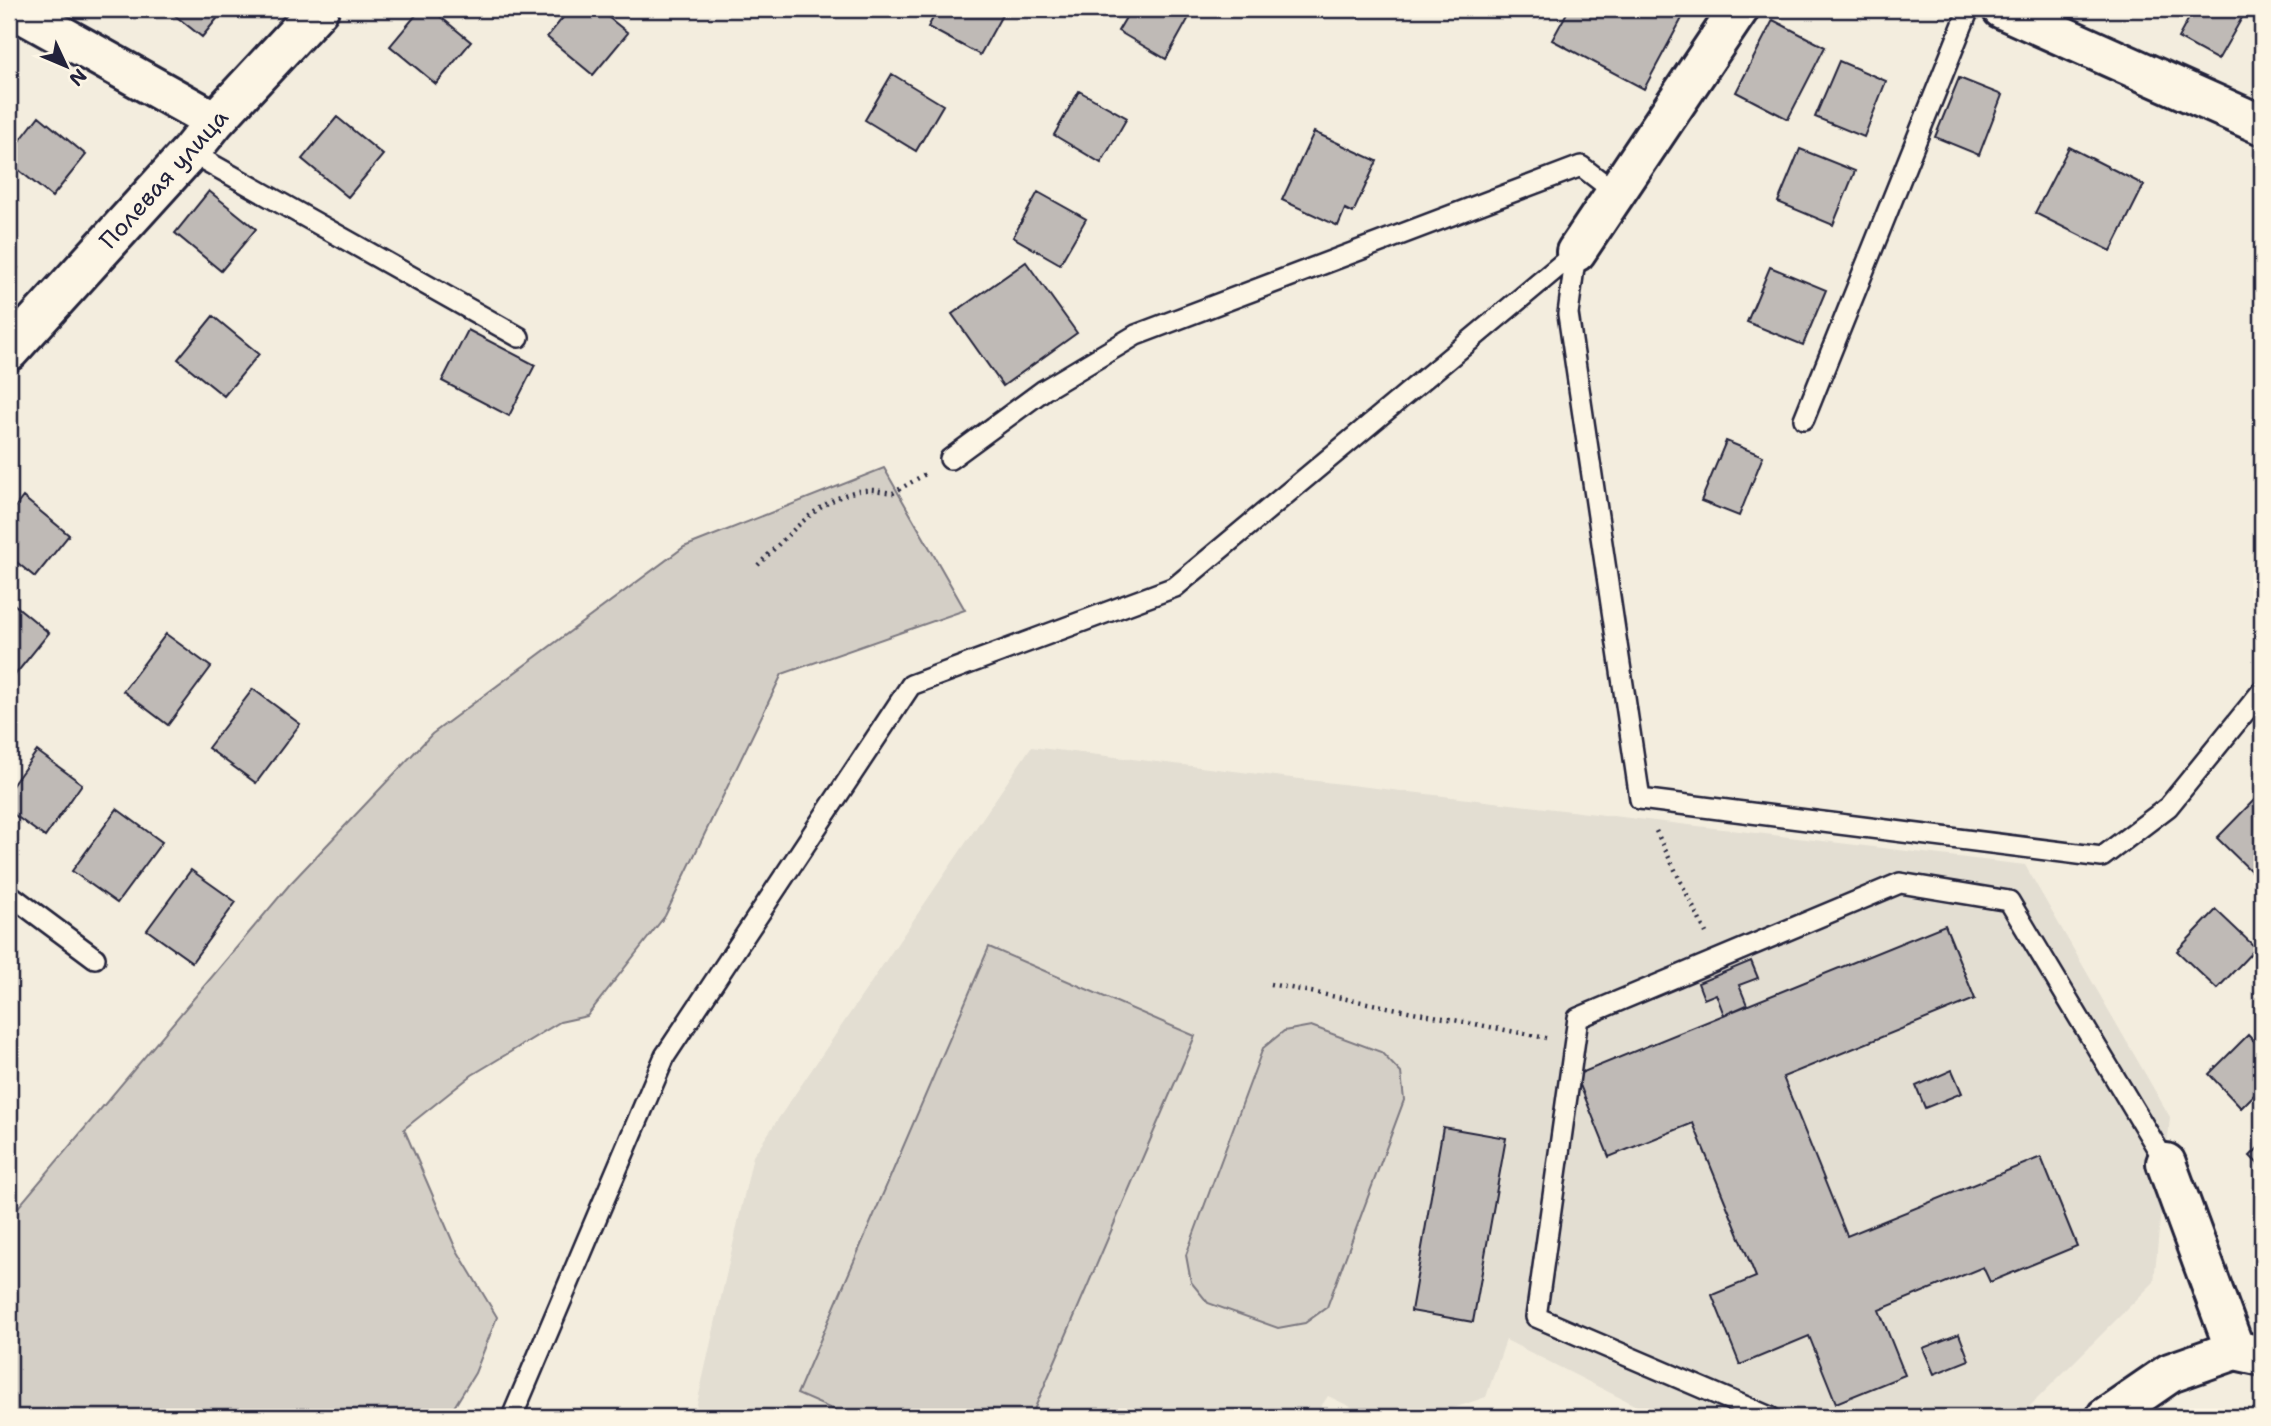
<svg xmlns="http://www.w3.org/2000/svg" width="2271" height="1426" viewBox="0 0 2271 1426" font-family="'Shantell Sans',sans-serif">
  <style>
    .built { fill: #e3ded2 }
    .green { fill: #d4cfc6; stroke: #7b7880; stroke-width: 2 }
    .building { fill: #bfbab6; stroke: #22223b; stroke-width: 2 }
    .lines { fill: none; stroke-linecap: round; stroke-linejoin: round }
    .lane-casing { stroke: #22223b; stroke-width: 24 }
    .street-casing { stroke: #22223b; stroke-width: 44 }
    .path { stroke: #22223b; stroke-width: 4.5; stroke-dasharray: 2 5; stroke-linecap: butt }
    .lane { stroke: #fcf5e5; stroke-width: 19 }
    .street { stroke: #fcf5e5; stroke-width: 38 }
    .labels { text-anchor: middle; stroke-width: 5; stroke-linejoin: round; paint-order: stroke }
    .street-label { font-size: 24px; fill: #22223b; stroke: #fcf5e5 }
  </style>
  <rect width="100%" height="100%" fill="#f3edde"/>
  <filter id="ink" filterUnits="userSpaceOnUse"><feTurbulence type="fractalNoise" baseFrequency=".0143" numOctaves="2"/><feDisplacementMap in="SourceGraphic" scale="14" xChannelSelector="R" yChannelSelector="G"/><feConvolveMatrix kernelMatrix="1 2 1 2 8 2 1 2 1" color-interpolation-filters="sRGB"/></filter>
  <g filter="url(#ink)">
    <path class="built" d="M1031 747 2025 865 2170 1117 2154 1282 2019 1417H1658L1506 1340 1486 1397 1427 1417H1372L1328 1396 1314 1417H694L753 1156Z"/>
    <path class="green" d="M884 468 965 610 782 674 665 916 587 1016 560 1022 472 1075 404 1129 455 1247 497 1317 475 1373 448 1417H9V1218L290 884 432 734 684 547Z
      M989 947 1195 1036 1031 1417H850L797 1394Z
      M1311 1026 1381 1052 1401 1073 1404 1100 1327 1307 1305 1323 1278 1328 1208 1303 1191 1282 1186 1255 1263 1048 1284 1031Z"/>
    <path class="building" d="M167 9H225L202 37Z
      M421 9H431L471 42 436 84 390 46Z
      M570 9H598L628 33 593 75 547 37Z
      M938 9H992L1002 15 980 55 928 27Z
      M1131 9H1182L1191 14 1166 59 1118 31Z
      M1569 9H1687L1644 89 1552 40Z
      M2194 9H2247L2218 60 2178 38Z
      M1773 20 1825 47 1788 119 1736 92Z
      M1839 61 1886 81 1864 137 1815 117Z
      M892 74 943 105 916 151 865 120Z
      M1959 78 2002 95 1979 155 1935 137Z
      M1079 91 1127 118 1101 163 1054 135Z
      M39 116 86 155 52 197 9 162V155Z
      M337 117 383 155 348 197 302 159Z
      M1314 132 1377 161 1353 213 1345 209 1338 226 1282 200Z
      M2069 147 2144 185 2111 251 2035 213Z
      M1800 149 1855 171 1833 225 1778 202Z
      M209 191 256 229 221 271 175 233Z
      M1038 192 1086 219 1060 264 1013 237Z
      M9 261 18 268 9 280Z
      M1026 262 1077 333 1003 386 952 314Z
      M1770 267 1826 290 1803 345 1747 322Z
      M213 316 259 354 224 396 178 359Z
      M468 330 535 365 509 416 442 381Z
      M1726 441 1763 456 1739 516 1701 501Z
      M23 497 69 535 35 577 9 556V515Z
      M9 600 49 633 15 675 9 670Z
      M166 634 211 667 168 725 123 691Z
      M253 689 300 724 256 783 208 748Z
      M37 751 82 784 45 837 9 811V790Z
      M2261 793 2262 873 2258 878 2217 838Z
      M117 809 162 842 117 903 72 871Z
      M191 870 236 902 192 962 147 930Z
      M2216 910 2256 948 2217 989 2177 951Z
      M1945 925 1975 999 1783 1077 1847 1236 2041 1157 2077 1246 1990 1282 1983 1267 1879 1310 1905 1375 1836 1403 1809 1336 1740 1365 1712 1295 1756 1277 1693 1123 1609 1157 1576 1075Z
      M1751 961 1758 978 1739 985 1747 1005 1724 1015 1716 994 1704 999 1698 983Z
      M2248 1035 2262 1050V1087L2241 1108 2209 1074Z
      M1952 1070 1962 1093 1925 1108 1916 1086Z
      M1443 1127 1506 1138 1473 1322 1411 1311Z
      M2262 1144V1168L2250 1156Z
      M1959 1334 1969 1360 1934 1374 1923 1348Z"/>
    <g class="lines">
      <defs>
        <path id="lane" d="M190 152 519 337
          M1576 252 1568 314 1640 799 2102 857 2168 807 2262 691
          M1804 419 1969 9
          M950 459 1044 390 1136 335 1581 166 1616 193
          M9 894 95 958
          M512 1417 665 1056 911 685 1175 587 1576 252
          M1770 1417 1536 1317 1578 1018 1900 883 2009 901 2166 1163"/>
        <path id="street" d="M14 9 215 121
          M2002 9 2262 125
          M1576 252 1739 9
          M9 351 190 152 215 121 319 9
          M2166 1163 2235 1350 2262 1356
          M2106 1417 2170 1373 2235 1350"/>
      </defs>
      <use href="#lane" class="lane-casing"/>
      <use href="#street" class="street-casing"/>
      <path class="path" d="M758 565C788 536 821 495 865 490 874 489 884 492 893 493L927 473
        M1656 831 1706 933
        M1270 984 1546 1038"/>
      <use href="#lane" class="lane"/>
      <use href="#street" class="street"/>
    </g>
  </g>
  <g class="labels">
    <g class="street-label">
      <text transform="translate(164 179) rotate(-48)" y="8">Полевая улица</text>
    </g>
  </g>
  <rect width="2271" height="1426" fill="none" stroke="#fcf5e5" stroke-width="35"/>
  <rect x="18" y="18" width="2236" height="1391" fill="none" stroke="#22223b" stroke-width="2.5" filter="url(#ink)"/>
  <g transform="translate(66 66) rotate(134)" stroke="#fcf5e5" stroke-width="5" paint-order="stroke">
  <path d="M0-5L12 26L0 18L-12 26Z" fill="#22223b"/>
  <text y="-10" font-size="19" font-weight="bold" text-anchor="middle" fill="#22223b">N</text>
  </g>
</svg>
